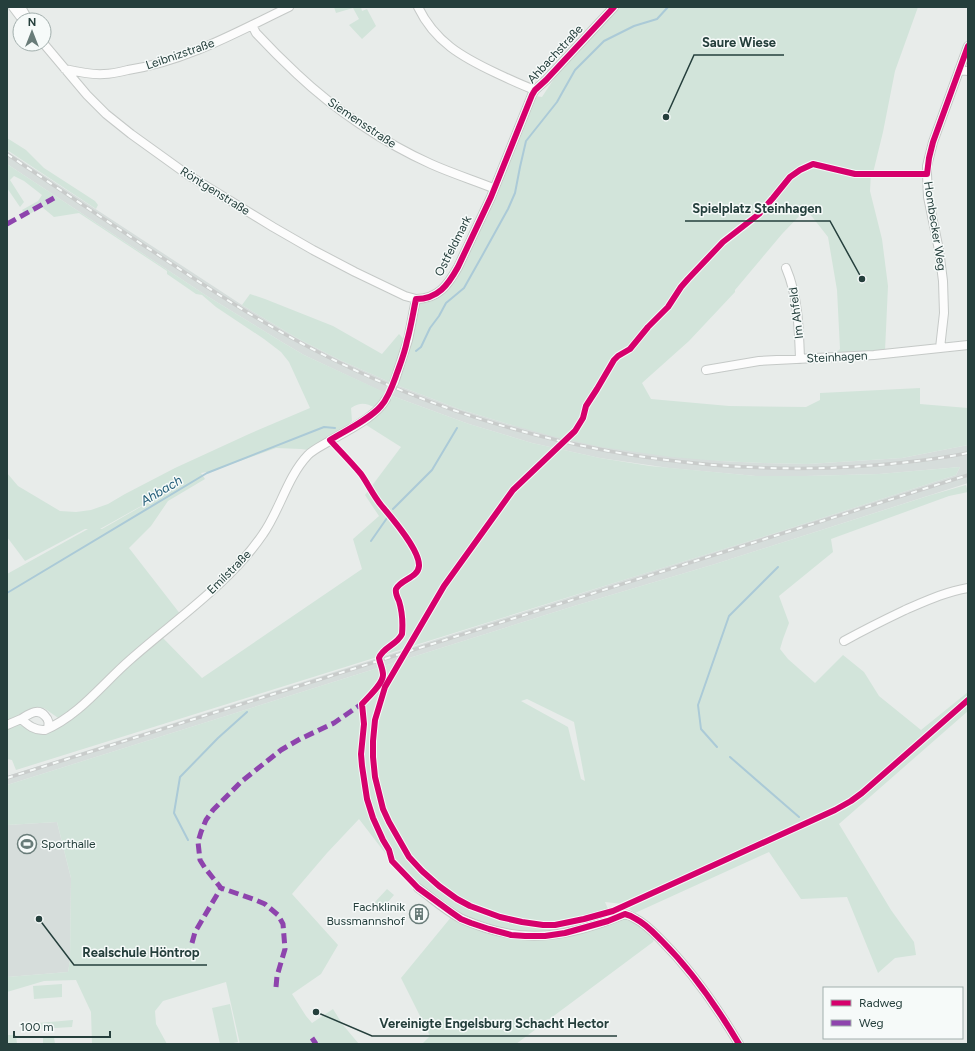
<svg xmlns="http://www.w3.org/2000/svg" width="975" height="1051" viewBox="0 0 975 1051" font-family="Figtree,sans-serif">
  <style>
    .built { fill: #d6dddb }
    .green { fill: #d2e4da; fill-rule: evenodd }
    .lines { fill: none; stroke-linecap: round; stroke-linejoin: round }
    .stream { stroke: #abcad7; stroke-width: 2 }
    .minor-tunnel { stroke: #c1c9c7; stroke-width: 8; stroke-dasharray: 8 4; stroke-linecap: butt }
    .minor-casing { stroke: #c5c9c7; stroke-width: 10 }
    .minor { stroke: #fcfcfc; stroke-width: 8 }
    .rail-casing { stroke: #c9cccb; stroke-width: 3.5 }
    .rail { stroke: #f6faf9; stroke-width: 2; stroke-dasharray: 6; stroke-linecap: butt }
    .quiet { stroke: #8e44ad; stroke-width: 5; stroke-dasharray: 10 5; stroke-linecap: butt }
    .cycleway-casing { stroke: #f6faf9; stroke-width: 8 }
    .cycleway { stroke: #d6006c; stroke-width: 6 }
    .labels { text-anchor: middle; stroke-width: 3; stroke-linejoin: round; paint-order: stroke }
    .street-label { font-size: 12px; fill: #253f3c; stroke: #f6faf9 }
    .poi-label { font-size: 12px; fill: #253f3c; stroke: #f6faf9; text-anchor: start }
    .water-label { font-size: 13px; font-style: italic; fill: #225d78; stroke: #f6faf9 }
    .leader { fill: none; stroke: #253f3c; stroke-width: 1.5 }
    .callout-dot { fill: #253f3c; stroke: #f6faf9; stroke-width: 1.5 }
    .callout-label { font-size: 13px; text-anchor: middle; font-weight: bold; fill: #253f3c; stroke: #f6faf9; stroke-width: 3; stroke-linejoin: round; paint-order: stroke }
  </style>
  <rect width="100%" height="100%" fill="#e8ecea"/>
  <path class="built" d="M7 151 242 305 297 338 340 360 394 384 459 409 512 425 720 461 763 463 808 464 902 458 968 445V483L715 564 574 606 7 785V776L633 577 772 534 956 475 960 467 879 474 806 476H756L669 468 600 458 532 443 469 424 387 394 304 355 282 342 207 296 7 164Z
    M57 822 71 878 70 960 68 972 7 977V825Z"/>
  <path class="green" d="M334 7H361L362 11 367 9 376 26 362 39 349 25 359 19 353 8 336 13Z
    M619 7H918L895 71 883 132 873 173 871 172 870 191 882 239 888 286 885 351 836 353 840 349 837 290 828 237 806 209 782 234 735 290V292L689 341 642 383 651 399 729 406 806 407 820 400V393L920 388V404L968 408V445L902 458 808 464 763 463 720 461 671 457 601 447 552 436 512 425 459 409 394 384 340 360 297 338 242 305 250 294 265 299 333 326 382 354 399 334 409 345 418 306 420 303 423 301 436 298 448 290 460 272 498 188 535 96 542 97 561 68Z
    M7 138 26 150 44 168 95 201 98 205 96 209 7 150Z
    M7 164 207 296 282 342 304 355 386 393 376 408C365 403 361 402 351 408L352 421 344 429 308 450 301 449 276 448 212 471 201 473 205 479 168 501 151 526 129 548 181 615 61 720 44 708 30 709 7 721V574L88 529H85L25 561 7 537V473L18 486 60 511 76 512 91 510 108 504 125 494 175 468 249 434 310 408 289 362 281 352 264 339 216 307 202 295 196 294 167 274V271L79 213 54 217 42 207 26 216 22 210 38 201 42 195 24 181 14 176 10 180 24 202 20 207 7 188ZM177 486 102 529H100Z
    M387 394 469 424 532 443 600 458 650 466 756 476H806L879 474 960 467 956 475 772 534 633 577 16 770 12 760 7 759V728C20 722 20 725 31 731 36 733 42 733 47 734L95 697 162 637 202 678 362 569 353 539 379 516 365 495 401 447 363 423 382 412Z
    M966 485 968 492 949 496 831 539 833 552 779 596 789 623 783 639 780 649 788 659 815 683 843 655 864 672 879 696 921 730 968 692V711L839 824 891 910 914 942 916 955 895 958 878 973 847 897 801 899 769 852 635 913 623 904 605 902 611 916 571 929 549 933 506 931 474 922V927C483 930 492 934 501 935 544 944 585 931 625 917L636 921 654 936 655 937 653 942 516 1044H422L430 1036 401 978 452 916 415 888 392 862 359 819 327 853 292 894 338 945 321 974 292 994 306 1016 312 1023 333 1009 343 1025 359 1044H240L226 982 163 1001 155 1011 156 1024 167 1044H92L91 1012 76 980 44 981 7 992V977L68 972 70 960 71 878 57 822 7 825V785L574 606 715 564 931 495ZM527 699 574 722 585 781 581 779 568 727 521 701Z
    M387 889 394 895 382 909 375 902Z
    M62 984V997L34 999 33 986Z
    M230 1004 238 1042 229 1044H220L212 1008Z
    M73 1020 72 1027 38 1029V1023Z
    M7 1035H16L17 1044H7Z
    M54 1037 55 1044H43V1038Z"/>
  <g class="lines">
    <path class="stream" d="M416 351 421 347 430 328 439 316 446 303 464 288 482 256 508 209 515 193 520 167 526 141 557 102 562 93 575 70 604 41 634 26 657 19 668 7
      M393 509 432 470 457 428
      M371 541 387 518
      M7 593 207 473 324 427 335 428
      M717 747 701 729 698 705 729 616 778 567
      M730 757 799 817
      M188 840 174 813 180 777 218 738 247 712"/>
    <path class="minor-tunnel" d="M386 399 394 383"/>
    <defs>
      <path id="minor" d="M13 7 22 19 25 20
        M21 7 26 16V20
        M418 7C435 42 462 57 496 73 509 79 521 85 535 90
        M252 25 256 33C269 47 283 61 297 74 334 109 384 143 431 164 451 173 473 180 493 188
        M44 44 87 95 106 114 131 134 188 175 273 227 313 250 355 272 405 296 416 299
        M65 69C78 72 91 75 104 74 112 74 120 72 128 70 186 61 237 32 289 7
        M959 70 968 71
        M786 268C798 296 799 328 800 359
        M940 348 944 313 943 281 939 250 928 197 927 174V166L933 142 968 46
        M706 370 759 361 874 355 940 348 968 345
        M394 383 408 340 416 299C438 299 448 285 458 267L491 197 532 95 535 90 546 80 614 7
        M844 641C864 630 884 620 905 610 926 601 945 592 968 588
        M21 719C28 715 38 707 45 716 49 720 49 723 48 728
        M7 725 21 719C28 725 35 731 45 730 80 715 103 683 131 659 175 620 230 583 263 534 280 510 287 477 308 455 313 450 321 446 328 442 347 430 374 419 386 399
        M418 888C432 898 445 910 460 918 468 922 477 925 486 928 535 944 579 933 625 914 629 915 633 917 636 919 646 924 654 933 662 941 692 971 717 1007 739 1044"/>
    </defs>
    <use href="#minor" class="minor-casing"/>
    <use href="#minor" class="minor"/>
    <defs>
      <path id="rail" d="M7 154C62 191 117 228 172 264 214 292 256 319 301 343 462 430 645 473 828 468 875 466 922 462 968 453
        M7 778 968 475"/>
    </defs>
    <use href="#rail" class="rail-casing"/>
    <use href="#rail" class="rail"/>
    <path class="quiet" d="M7 224 54 198
      M192 943 195 932 221 888
      M276 987 277 976 285 949 283 924 278 915 265 904 253 899 221 888 205 868 200 860 198 842 201 832 206 820 213 810 242 781 281 750 300 739 334 723 363 703
      M312 1038 316 1044"/>
    <defs>
      <path id="cycleway" d="M614 7 546 80 535 90 532 95 491 197 458 267C448 285 438 299 416 299 413 313 411 327 407 341 405 352 401 362 397 373 393 384 389 397 381 406 370 419 345 431 330 440 340 451 351 462 361 474 368 484 373 495 381 505 391 517 420 550 419 566 418 578 401 579 396 589 395 593 397 597 399 601 402 611 403 623 402 634 397 645 383 647 379 658 380 664 383 669 383 675 383 684 368 697 362 704L364 724 361 754 362 766 367 799 373 818 383 840 389 850 392 861 418 888 451 912 461 919 471 923 489 929 511 935 525 936H545L565 933 608 921 625 914C629 915 633 917 636 919 646 924 654 933 662 941 692 971 717 1007 739 1044
        M968 46 933 142 929 158 927 174H855L813 164 800 170 790 177 773 198 759 214 723 242 688 279 681 287 668 307 648 327 630 349 618 356 614 360 597 389 586 406 583 418 575 431 513 490 444 586 385 687 375 720 373 741V757L375 777 383 809 389 822 409 857 422 871 439 886 457 899 470 906 500 917 522 922 543 925H555L584 919 613 911 835 810 851 801 862 793 968 700"/>
    </defs>
    <use href="#cycleway" class="cycleway-casing"/>
    <use href="#cycleway" class="cycleway"/>
  </g>
  <defs>
    <symbol id="stadium-ring" viewBox="-11 -11 22 22"><circle r="9.5" fill="#f6faf9" stroke="#697c79" stroke-width="1.5"/><path d="M0-5a6.5 5 0 1 0 0 10a6.5 5 0 1 0 0-10ZM-3.5-1.8h7v3.6h-7Z" fill="#697c79"/></symbol>
    <symbol id="building-ring" viewBox="-11 -11 22 22"><circle r="9.5" fill="#f6faf9" stroke="#697c79" stroke-width="1.5"/><path d="M-4-6H4V6H1V3H-1V6H-4ZM-2.5-4.3h1.7v1.8h-1.7ZM.8-4.3h1.7v1.8H.8ZM-2.5-1h1.7V.8h-1.7ZM.8-1h1.7V.8H.8Z" fill="#697c79"/></symbol>
  </defs>
  <g fill-rule="evenodd">
    <use href="#stadium-ring" x="16" y="833" width="22" height="22"/>
    <use href="#building-ring" x="408" y="903" width="22" height="22"/>
  </g>
  <g class="labels">
    <g class="street-label">
      <text transform="translate(180 54) rotate(-19)" y="4">Leibnizstraße</text>
      <text transform="translate(555 54) rotate(-47)" y="4">Ahbachstraße</text>
      <text transform="translate(362 123) rotate(34)" y="4">Siemensstraße</text>
      <text transform="translate(215 191) rotate(32)" y="4">Röntgenstraße</text>
      <text transform="translate(935 226) rotate(81)" y="4">Hombecker Weg</text>
      <text transform="translate(453 246) rotate(-63)" y="4">Ostfeldmark</text>
      <text transform="translate(796 313) rotate(-97)" y="4">Im Ahfeld</text>
      <text transform="translate(837 357) rotate(-3)" y="4">Steinhagen</text>
      <text transform="translate(229 572) rotate(-45)" y="4">Emilstraße</text>
    </g>
    <g class="poi-label">
      <text x="41" y="848">Sporthalle</text>
      <text x="405" y="911" text-anchor="end">Fachklinik<tspan x="405" dy="14">Bussmannshof</tspan></text>
    </g>
    <g class="water-label">
      <text transform="translate(161 490) rotate(-31)" y="5">Ahbach</text>
    </g>
  </g>
  <path class="leader" d="M666 117L694 55H784M862 279L830 221H685M39 919L74 965H207M316 1012L372 1036H617"/>
  <g class="callout-dot">
    <circle cx="666" cy="117" r="4"/>
    <circle cx="862" cy="279" r="4"/>
    <circle cx="39" cy="919" r="4"/>
    <circle cx="316" cy="1012" r="4"/>
  </g>
  <g class="callout-label">
    <text x="739" y="47">Saure Wiese</text>
    <text x="757" y="213">Spielplatz Steinhagen</text>
    <text x="141" y="957">Realschule Höntrop</text>
    <text x="494" y="1028">Vereinigte Engelsburg Schacht Hector</text>
  </g>
  <rect width="975" height="1051" fill="none" stroke="#253f3c" stroke-width="16"/>
  <rect x="823" y="987" width="140" height="52" fill="#f6faf9" stroke="#a2afad"/>
  <rect x="831" y="1000" width="20" height="6" fill="#d6006c" stroke="#a2afad"/>
  <text x="859" y="1007" font-size="12" fill="#253f3c">Radweg</text>
  <rect x="831" y="1020" width="20" height="6" fill="#8e44ad" stroke="#a2afad"/>
  <text x="859" y="1027" font-size="12" fill="#253f3c">Weg</text>
  <g transform="translate(32 32)"><circle r="19" fill="#f6faf9" stroke="#a2afad"/>
  <path d="M0-3L7 15L0 10L-7 15Z" fill="#697c79"/>
  <text y="-6" font-size="11" font-weight="bold" text-anchor="middle" fill="#253f3c">N</text>
  </g>
  <path d="M14 1031v6h96v-6" fill="none" stroke="#253f3c" stroke-width="2"/>
  <text x="20" y="1031" font-size="12" fill="#253f3c" stroke="#f6faf9" stroke-width="3" paint-order="stroke">100 m</text>
</svg>
